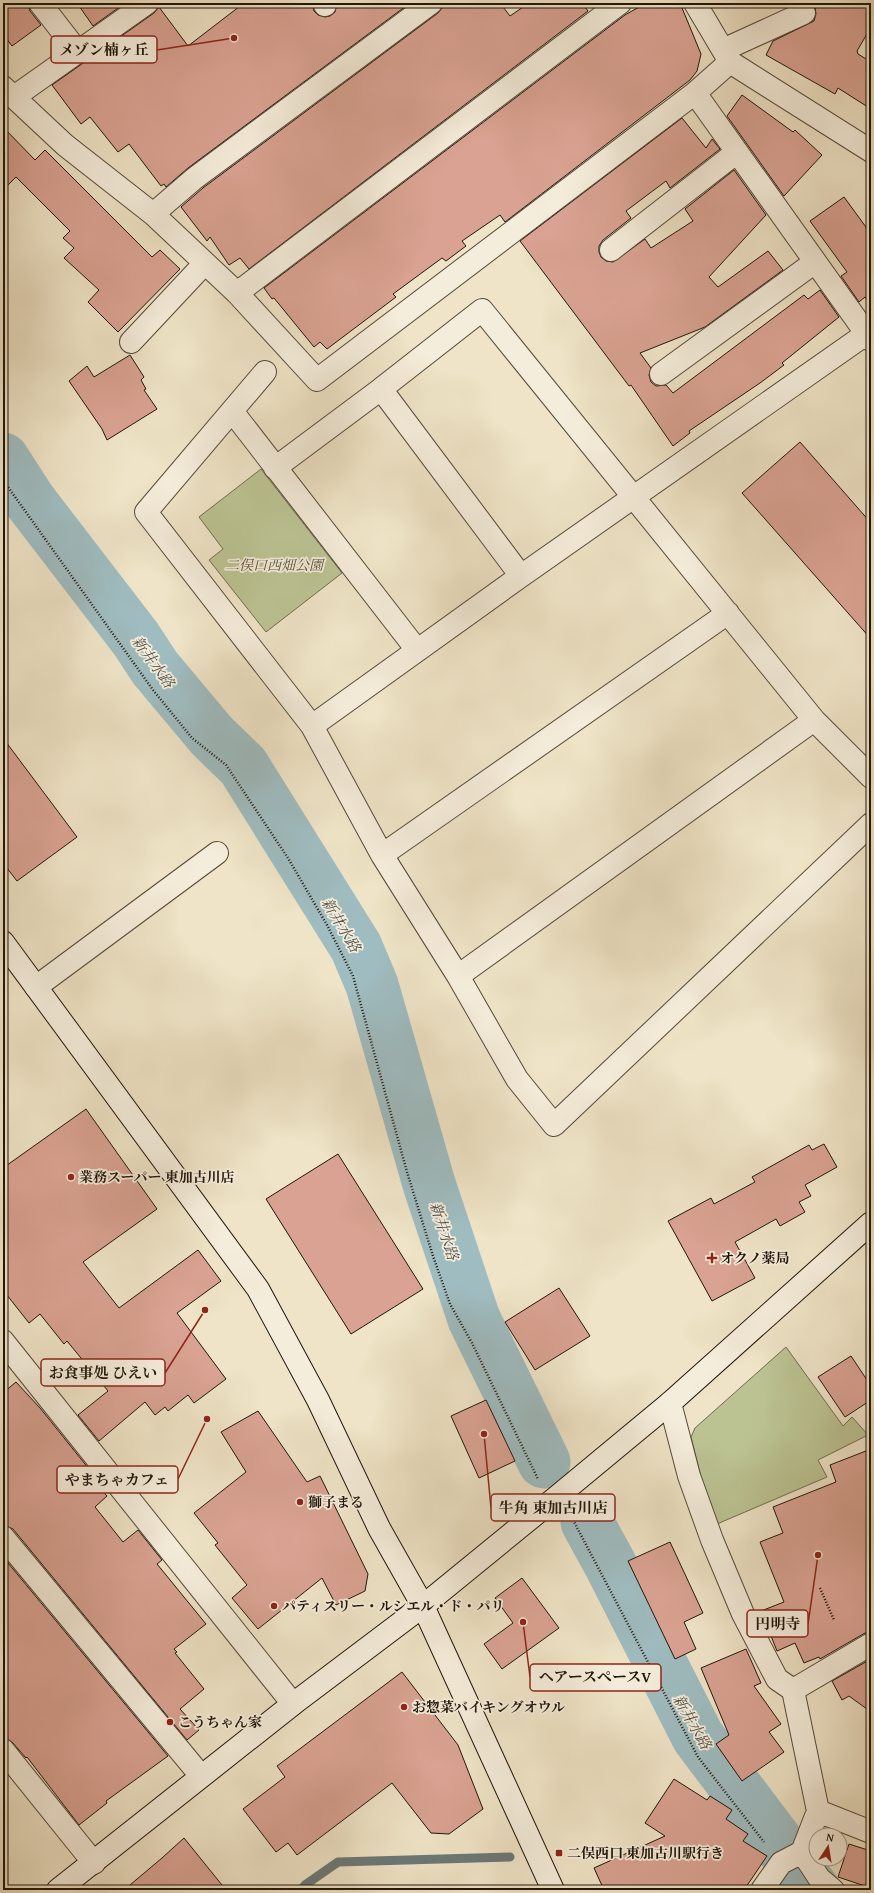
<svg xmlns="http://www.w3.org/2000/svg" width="874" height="1893" viewBox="0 0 874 1893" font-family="'Gentium Book Plus','Noto Serif JP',serif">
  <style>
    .green { fill: #bcc393; stroke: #6e6c4f }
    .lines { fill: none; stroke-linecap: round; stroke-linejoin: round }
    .stream { stroke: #6c7978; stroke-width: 9 }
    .river { stroke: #9fbcc0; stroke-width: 53 }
    .building { fill: #d9a292; stroke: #20150b }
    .street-casing { stroke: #54493a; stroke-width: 24 }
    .secondary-casing { stroke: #20150b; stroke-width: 24 }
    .path { stroke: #20150b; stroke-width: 2.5; stroke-dasharray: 1 2; stroke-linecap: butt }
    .street { stroke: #f5eddb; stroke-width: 22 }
    .secondary { stroke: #f5eddb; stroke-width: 22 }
    .poi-dot { fill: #8f2418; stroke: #f5eddb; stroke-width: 1.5 }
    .labels { text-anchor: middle; stroke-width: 3.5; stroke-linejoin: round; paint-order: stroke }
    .park-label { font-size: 14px; font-style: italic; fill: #57523b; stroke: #f5eddb }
    .poi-label { font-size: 14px; font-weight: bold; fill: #20150b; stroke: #f5eddb; text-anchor: start }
    .water-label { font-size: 15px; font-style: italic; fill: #4c4f4a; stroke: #f5eddb }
    .leader { fill: none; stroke: #8f2418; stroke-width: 1.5 }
    .callout-dot { fill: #8f2418; stroke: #f5eddb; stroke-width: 1.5 }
    .callout { fill: #f5eddb; stroke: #8f2418; stroke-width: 1.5 }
    .callout-label { font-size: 15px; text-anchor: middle; font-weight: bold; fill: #20150b }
  </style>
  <rect width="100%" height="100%" fill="#efe4c7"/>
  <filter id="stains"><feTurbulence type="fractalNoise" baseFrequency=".005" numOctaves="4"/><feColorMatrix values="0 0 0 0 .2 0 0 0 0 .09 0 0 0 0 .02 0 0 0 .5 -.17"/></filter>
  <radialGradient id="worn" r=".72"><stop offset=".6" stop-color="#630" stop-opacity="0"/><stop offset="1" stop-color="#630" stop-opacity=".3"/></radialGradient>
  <path class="green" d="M261 469 342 573 266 632 209 560 223 549 199 517Z
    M786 1347 843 1426 852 1417 868 1435 818 1460 827 1477 717 1524 704 1489 691 1437 695 1428Z"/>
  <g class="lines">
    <path class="stream" d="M301 1890 305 1885 338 1862 510 1857"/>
    <path class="river" d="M3 459 30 501 136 639 155 668 212 736 243 766 356 947 372 985 429 1184 474 1319 544 1462
      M587 1522 610 1564 698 1737 781 1847
      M800 1872 814 1890"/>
  </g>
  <path class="building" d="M3 3H28L30 11 41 25 12 46 3 34Z
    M77 3H125L93 26Z
    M244 3H312L314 11 318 15 325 17 330 16 335 12 337 3H410L188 168 166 187 164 184 161 186 129 144 118 152 90 117 81 124 52 85 154 13 159 7 188 46Z
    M443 3H500L510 16 529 3H582L588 11 249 269 240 258 229 265 210 237 207 241 181 207 203 188 438 13 442 8Z
    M646 3H680L701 54 697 71 690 80 505 222 500 215 462 241 466 246 446 261 442 258 393 294 396 297 327 349 320 342 314 347 274 298 272 299 264 288 625 15Z
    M811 3H871V27L857 51 858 54 871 62V109L838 88 835 94 766 55 773 41 814 21 816 14 815 7Z
    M742 95 793 132 795 130 822 155 784 196 727 116Z
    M682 118 706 148 712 139 720 149 670 188 666 181 626 211 631 218 603 240 599 246V252L601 257 606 261 613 262 645 239 651 248 693 221 685 209 734 170 766 215 709 277 718 287 768 251 783 270 705 327 640 353 651 368 649 375 651 382 656 386 666 385 673 393 804 295 808 299 820 290 839 317 782 363 784 365 760 383 689 431 690 433 673 446 631 385 629 386 520 241Z
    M3 127 35 160 45 150 152 257 160 250 180 269 118 332 88 302 99 290 64 258 74 248 63 238 70 231 16 177 3 190Z
    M844 197 871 234V306L865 297 859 302 841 276 847 272 810 221Z
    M130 355 144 377 141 380 146 389 144 390 157 409 107 440 102 429 69 381 87 366 94 377Z
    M800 442 871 523V639L742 493Z
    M3 738 77 837 17 881 3 863Z
    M86 1109 157 1209 83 1262 119 1308 198 1250 221 1281 177 1313 226 1379 194 1403 188 1395 168 1411 165 1407 155 1415 145 1402 99 1441 78 1415 108 1391 67 1341 64 1344 40 1314 29 1323 3 1290V1168Z
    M824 1144 837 1167 805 1185 811 1196 799 1202 805 1212 780 1226 776 1219 735 1242 755 1278 712 1301 668 1221 711 1198 714 1204 755 1182 752 1177 809 1145 812 1150Z
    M338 1154 423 1289 351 1334 266 1199Z
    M559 1288 590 1336 535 1370 505 1322Z
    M851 1356 871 1386V1400L845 1417 818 1377Z
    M16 1382 40 1408 97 1479 94 1482 107 1496 95 1507 123 1542 138 1530 162 1560 157 1564 206 1624 174 1649 177 1652 175 1653 204 1689 180 1709 199 1730 187 1740 13 1529 3 1525V1393Z
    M486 1400 515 1461 479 1478 451 1416Z
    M258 1411 307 1482 320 1476 368 1574 365 1591 336 1605 322 1578 258 1629 232 1598 247 1585 215 1545 218 1543 194 1513 246 1472 221 1432Z
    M871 1449V1632L865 1633 820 1659 819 1657 804 1663 795 1643 777 1651 761 1611 784 1602 760 1542 783 1533 773 1507 836 1482 830 1465Z
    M670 1542 703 1613 684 1622 696 1649 675 1659 628 1561Z
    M3 1557 168 1756 106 1801 107 1803 79 1825 27 1757 26 1758 12 1742 3 1738Z
    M522 1578 559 1628 502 1669 484 1644 513 1623 495 1598Z
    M746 1649 761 1683 754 1686 781 1724 769 1732 784 1752 742 1781 716 1744 729 1735 701 1668Z
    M871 1659V1712L849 1696 842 1700 832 1681Z
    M402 1672 458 1745 483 1809 449 1834 431 1833 392 1783 297 1855 288 1843 276 1852 243 1809 285 1777 277 1766Z
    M674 1779 707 1800 710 1796 732 1810 726 1819 748 1834 743 1841 767 1856 744 1890H604L594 1868 665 1836 645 1823Z
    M184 1838 226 1890H124L162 1858Z
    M849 1844 871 1851V1888L838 1877Z"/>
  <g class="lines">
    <defs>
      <path id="street" d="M40 3 78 52
        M324 3 325 5
        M695 3 730 62 871 151
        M723 50 804 13
        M3 87 65 145 153 214 237 293 317 380 695 93 730 62
        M695 93 871 340
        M14 97 147 3
        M153 214 195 178 431 3
        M611 250 737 152
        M237 293 620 3
        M131 342 205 263
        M265 372 146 512 312 726 382 855 458 976 517 1079 554 1125 871 824
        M661 374 815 262
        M381 389 521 576
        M232 411 417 650
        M275 468 381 389 482 310 814 720 871 777
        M312 726 521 576 866 334
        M382 855 728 613
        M458 976 814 720
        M36 987 217 853
        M3 1341 293 1704
        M670 1403 689 1476 712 1540 743 1614 777 1679 793 1690 818 1811 871 1832
        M3 1537 201 1776
        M793 1690 871 1644
        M3 1750 94 1863
        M802 1852 819 1878 833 1890
        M762 1890 781 1863 802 1852 818 1811"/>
      <path id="secondary" d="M3 942 258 1289 318 1400 379 1528 423 1606 553 1890
        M58 1890 293 1704 423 1606 559 1495 670 1403 871 1223"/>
    </defs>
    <use href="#street" class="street-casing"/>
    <use href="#secondary" class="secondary-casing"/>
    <path class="path" d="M3 480 153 690 192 738 226 765 288 858 327 925 353 976 407 1172 433 1256 450 1304 472 1343 538 1479
      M573 1520 698 1757 764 1842
      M820 1588 834 1620"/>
    <use href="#street" class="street"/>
    <use href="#secondary" class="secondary"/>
  </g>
  <g class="poi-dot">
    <circle cx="71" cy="1177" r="4"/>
    <path d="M710 1252h4v4h4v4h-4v4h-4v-4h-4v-4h4z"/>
    <circle cx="300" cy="1502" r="4"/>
    <circle cx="274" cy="1606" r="4"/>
    <circle cx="404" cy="1707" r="4"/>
    <circle cx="170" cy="1722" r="4"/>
    <rect x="555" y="1849" width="8" height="8" rx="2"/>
  </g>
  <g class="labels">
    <g class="park-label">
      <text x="274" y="570">二俣口西畑公園</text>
    </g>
    <g class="poi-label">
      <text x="79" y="1182">業務スーパー 東加古川店</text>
      <text x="720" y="1263">オクノ薬局</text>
      <text x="308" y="1507">獅子まる</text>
      <text x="282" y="1611">パティスリー・ルシエル・ド・パリ</text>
      <text x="412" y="1712">お惣菜バイキングオウル</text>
      <text x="178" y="1727">こうちゃん家</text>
      <text x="567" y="1858">二俣西口 東加古川駅行き</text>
    </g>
    <g class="water-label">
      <text transform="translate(153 662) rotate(54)" y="5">新井水路</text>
      <text transform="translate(341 925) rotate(59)" y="5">新井水路</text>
      <text transform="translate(444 1231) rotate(72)" y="5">新井水路</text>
      <text transform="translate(692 1722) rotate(60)" y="5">新井水路</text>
    </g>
  </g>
  <path class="leader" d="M234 38L157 50M205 1310L165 1373M207 1419L178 1479M484 1434L491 1508M818 1555L808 1624M523 1622L530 1677"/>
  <g class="callout-dot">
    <circle cx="234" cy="38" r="4"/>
    <circle cx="205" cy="1310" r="4"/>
    <circle cx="207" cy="1419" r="4"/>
    <circle cx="484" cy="1434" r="4"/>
    <circle cx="818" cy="1555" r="4"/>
    <circle cx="523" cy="1622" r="4"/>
  </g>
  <g class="callout">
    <rect x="51" y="36" width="106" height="27" rx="4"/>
    <rect x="41" y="1359" width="124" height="27" rx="4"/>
    <rect x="57" y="1466" width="121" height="27" rx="4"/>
    <rect x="491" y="1494" width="124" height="27" rx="4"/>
    <rect x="747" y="1610" width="61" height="27" rx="4"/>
    <rect x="530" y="1664" width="131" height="27" rx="4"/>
  </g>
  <g class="callout-label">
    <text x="104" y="55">メゾン楠ヶ丘</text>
    <text x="103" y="1378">お食事処 ひえい</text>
    <text x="117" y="1485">やまちゃカフェ</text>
    <text x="553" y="1513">牛角 東加古川店</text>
    <text x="778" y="1629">円明寺</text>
    <text x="595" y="1682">ヘアースペースV</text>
  </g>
  <rect width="874" height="1893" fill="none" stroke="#efe4c7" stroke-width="16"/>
  <rect x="4" y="4" width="866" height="1885" fill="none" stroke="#20150b" stroke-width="2"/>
  <rect x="8" y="8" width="858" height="1877" fill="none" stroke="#20150b"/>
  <g transform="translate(828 1847) rotate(12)"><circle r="19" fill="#f5eddb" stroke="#a09788"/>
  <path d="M0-3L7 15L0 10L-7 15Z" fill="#8f2418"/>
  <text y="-6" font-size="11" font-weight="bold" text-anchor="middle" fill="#20150b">N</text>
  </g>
  <rect width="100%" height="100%" filter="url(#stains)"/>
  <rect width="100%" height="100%" fill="url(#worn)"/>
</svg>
